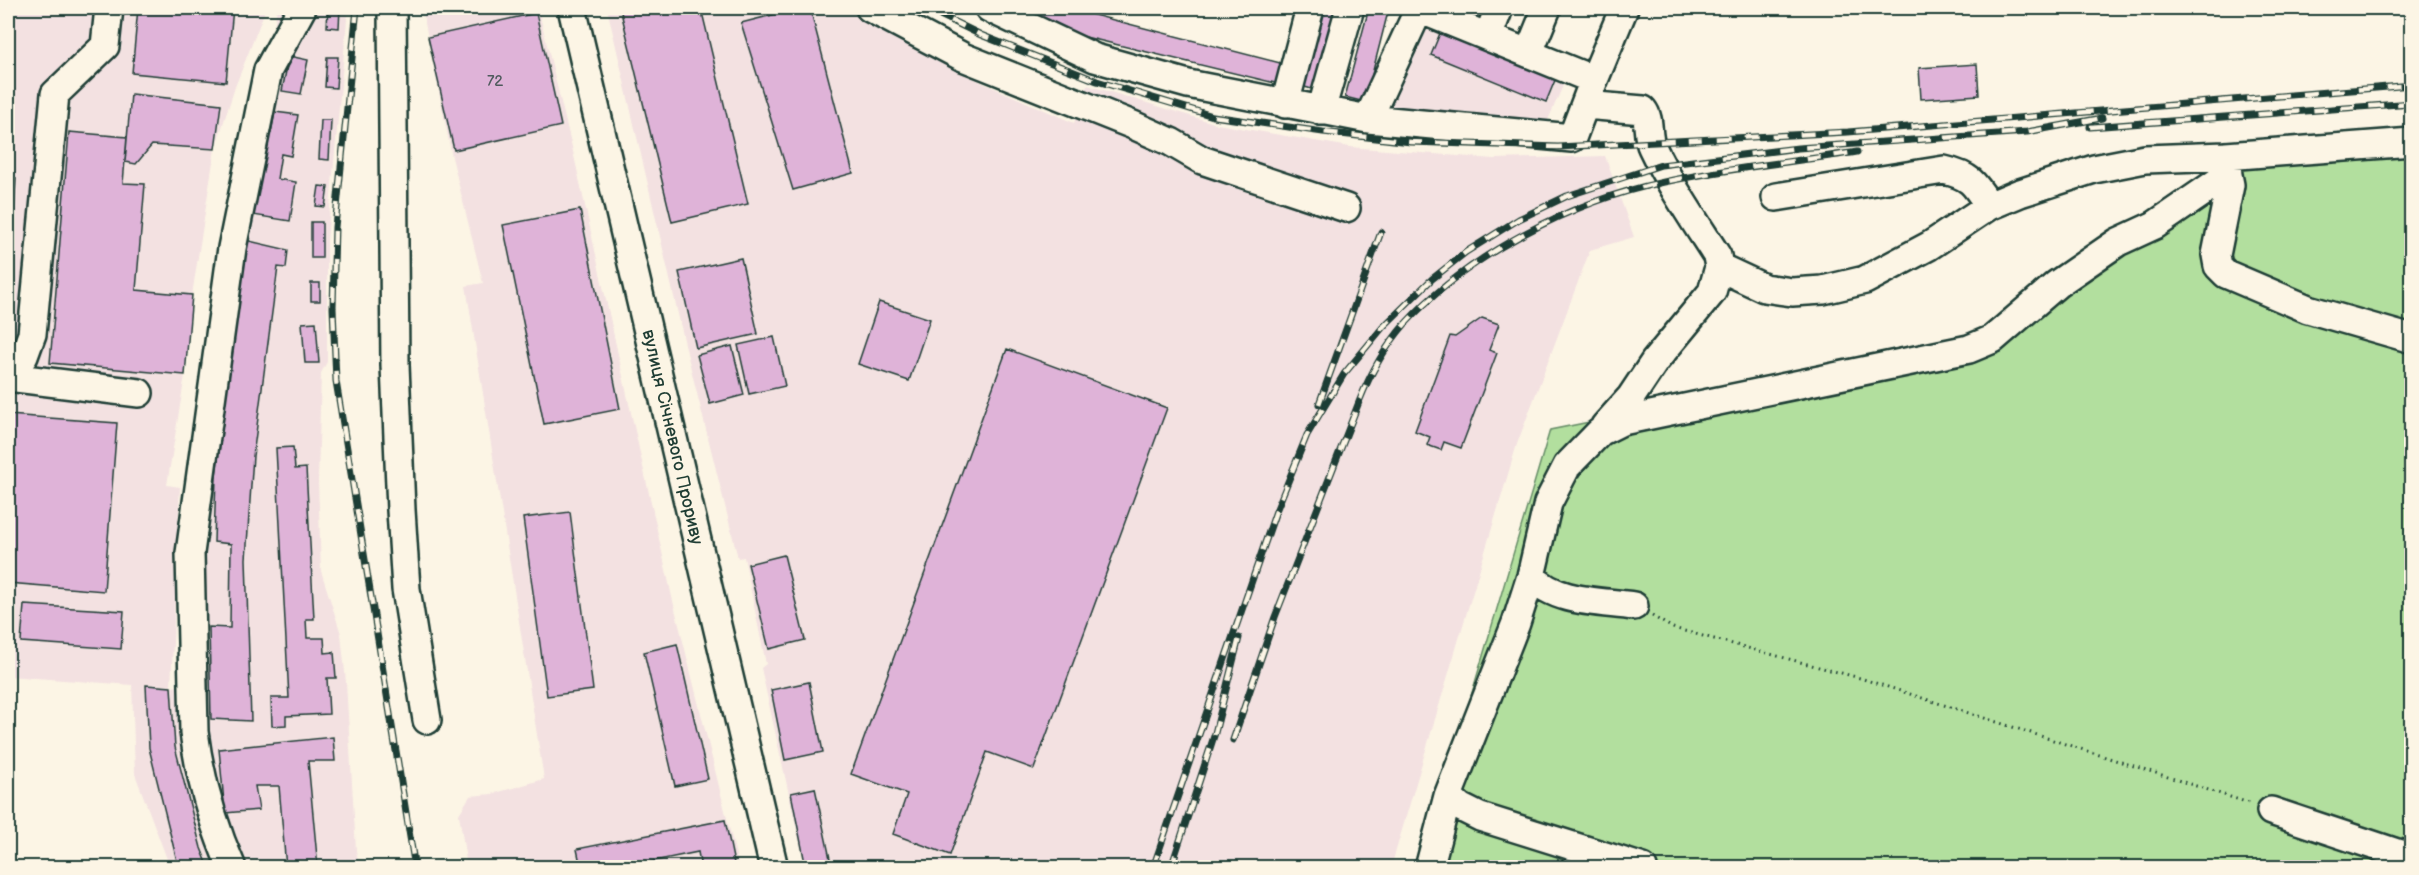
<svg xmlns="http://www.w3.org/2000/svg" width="2419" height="875" viewBox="0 0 2419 875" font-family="'Balsamiq Sans',sans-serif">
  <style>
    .built { fill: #f3e1e1 }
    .green { fill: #b2df9e; stroke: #688e69; stroke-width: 1.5 }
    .building { fill: #dfb3d8; stroke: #1f3d34; stroke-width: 1.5 }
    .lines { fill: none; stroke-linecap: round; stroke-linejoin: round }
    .minor-casing { stroke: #1f3d34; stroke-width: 32 }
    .path { stroke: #1f3d34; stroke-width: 3; stroke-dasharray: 1.5 4.5; stroke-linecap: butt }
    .minor { stroke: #fcf5e5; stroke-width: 27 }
    .rail-casing { stroke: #1f3d34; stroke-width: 7 }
    .rail { stroke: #fcf5e5; stroke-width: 4.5; stroke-dasharray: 14; stroke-linecap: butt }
    .labels { text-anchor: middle; stroke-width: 4.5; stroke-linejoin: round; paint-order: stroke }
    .number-label { font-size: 15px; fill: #4f5a5d }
    .street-label { font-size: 18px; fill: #1f3d34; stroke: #fcf5e5 }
  </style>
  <rect width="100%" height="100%" fill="#fcf5e5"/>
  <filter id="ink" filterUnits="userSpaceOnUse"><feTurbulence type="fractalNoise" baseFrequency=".0167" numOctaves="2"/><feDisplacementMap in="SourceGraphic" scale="12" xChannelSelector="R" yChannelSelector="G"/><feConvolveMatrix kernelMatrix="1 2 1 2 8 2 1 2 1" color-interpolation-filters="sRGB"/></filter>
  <g filter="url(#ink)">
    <path class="built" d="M8 8H266L235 87 215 149 192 295 185 375 167 485 180 487 171 687 203 683 206 546 219 408 245 213 277 8H348L327 240V362L321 373 318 480 321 571 341 634 346 682 356 850 359 867H170L135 774 132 685 8 676Z
      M422 8H538L572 147 672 597 739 867H467L459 814 470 796 492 794 544 779 466 286 483 283 452 157Z
      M607 8H844L895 39 985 84 1074 123 1087 85 1217 124 1350 147 1494 159 1605 156 1634 237 1590 250 1517 444 1391 867H805L761 668 766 664 744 557 738 558 688 357Z
      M1425 15 1568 74 1545 127 1384 108Z"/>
    <path class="green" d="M2411 152V867L1420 868 1550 430 1932 353 1982 339 2243 160Z"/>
    <path class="building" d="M138 8H233L226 82 132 73Z
      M328 8H340L339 28 327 27Z
      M620 8H701L748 204 672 222Z
      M800 8H810L853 173 793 190 741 23Z
      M1019 8H1067L1284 64 1279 84 1069 33Z
      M1319 8H1337L1315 90 1298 85Z
      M1369 8H1389L1365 102 1345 97Z
      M536 13 561 126 454 150 428 37Z
      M1443 26 1558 73 1546 102 1431 55Z
      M289 56 308 60 301 94 282 91Z
      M327 57H338L336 88 325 87Z
      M1977 64 1979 95 1921 99 1919 68Z
      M131 94 221 104 215 149 152 145 136 164 125 162Z
      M275 112 298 115 291 156 281 154 277 179 296 182 290 221 253 215 266 132 271 133Z
      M321 120H331L329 160 319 159Z
      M69 132 127 137 123 183 145 184 136 290 192 295 185 375 50 363Z
      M8 177 16 178 8 311Z
      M319 186 328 187 325 207 316 206Z
      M580 210 620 409 544 424 503 225Z
      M311 222H322V258H311Z
      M245 240 288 250 286 268 278 267 253 456 246 559 251 721 211 719 209 627 230 628 231 544 214 542 216 476Z
      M741 258 758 334 696 348 679 272Z
      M311 283H320V301H311Z
      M879 302 930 319 909 381 858 364Z
      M1482 318 1499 324 1489 350 1497 353 1461 448 1444 442 1441 450 1427 445 1430 437 1415 431 1450 336 1455 337Z
      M316 322 319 363H305L302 323Z
      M774 337 785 386 749 394 738 345Z
      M732 346 744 395 710 404 697 355Z
      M1007 349 1167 408 1034 769 987 752 950 855 893 834 907 794 851 774Z
      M8 415 117 423 104 591 8 583Z
      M293 447 295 469 306 468 314 619H306L307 638H324L325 653 334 652 336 678H327L329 714 286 716V725L272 726 271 698H289L276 448Z
      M570 512 593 690 547 696 523 518Z
      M784 555 805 640 769 649 748 564Z
      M24 605 124 611 121 649 21 642Z
      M677 644 708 779 675 786 644 652Z
      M809 682 823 752 785 760 771 690Z
      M146 685 171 687 175 747 201 848 209 868H180L177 861 149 748Z
      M333 737 335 761H308L318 868H286L279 786H255L259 810 225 813 219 749Z
      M815 788 832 868H806L791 793Z
      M725 820 735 868H701L698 852 649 862 650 868H581L577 849Z"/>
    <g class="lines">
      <defs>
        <path id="minor" d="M392 8 395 365 401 510 406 589 427 720
          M572 8 774 868
          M870 8 963 57 1133 125 1171 142 1202 160 1346 208
          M989 8 1095 58 1188 84 1368 119 1572 138 1594 80 1419 9 1368 119
          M1488 37 1499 8
          M1529 52 1547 8
          M1594 80 1624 8
          M1285 104 1310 8
          M1585 105 1643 110C1651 120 1646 135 1652 147 1670 185 1694 220 1717 256L1719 267 1712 292 1655 361 1631 397 1605 426
          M1321 111 1350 8
          M2228 175 2230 185 2216 255 2218 266 2226 274 2308 309 2412 339
          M1776 197 1944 170C1971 176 1975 184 1989 206
          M1719 267 1764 288 1792 292 1823 290 1865 280 1929 246 1989 206 2020 193 2094 169 2145 159 2226 156 2412 142
          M8 375 24 356 32 334 55 94 105 46 109 8
          M8 377 139 393
          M1531 576C1556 603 1599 601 1634 606
          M1448 796 1460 807 1480 817 1643 868
          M2271 811 2412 858
          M232 868C213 825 200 778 194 732L190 553 232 248 268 70 302 8
          M1429 868 1448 796 1516 623 1531 576 1548 503 1567 466 1600 432 1622 421 1969 349 1993 339 2057 284 2118 242 2155 225 2228 175 2226 156"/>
      </defs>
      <use href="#minor" class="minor-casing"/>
      <path class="path" d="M1652 616 1673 628 1860 678 2252 804"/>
      <use href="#minor" class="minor"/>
      <defs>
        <path id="rail" d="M357 8 335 227 333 308 336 381 415 868
          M926 8 981 35 1097 81 1213 116 1323 132 1411 142 1558 147 1848 132 2412 85
          M2090 127 2412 103
          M1319 404 1381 232
          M1233 740 1275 617 1359 402C1370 374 1385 347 1405 324 1469 254 1572 201 1664 182 1727 168 1793 162 1857 152
          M1153 868 1276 511 1307 435 1344 374 1383 327 1432 279 1466 252 1519 219 1567 196 1661 165 1798 148 2027 132 2102 118
          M1171 868 1215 733 1239 638"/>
      </defs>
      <use href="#rail" class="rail-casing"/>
      <use href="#rail" class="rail"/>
    </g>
  </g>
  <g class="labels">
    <g class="number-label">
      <text x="495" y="86">72</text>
    </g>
    <g class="street-label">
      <text transform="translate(673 437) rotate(77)" y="6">вулиця Січневого Прориву</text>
    </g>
  </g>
  <rect width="2419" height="875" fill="none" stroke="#fcf5e5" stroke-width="30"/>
  <rect x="15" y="15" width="2389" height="845" fill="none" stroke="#1f3d34" stroke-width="2" filter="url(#ink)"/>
</svg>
